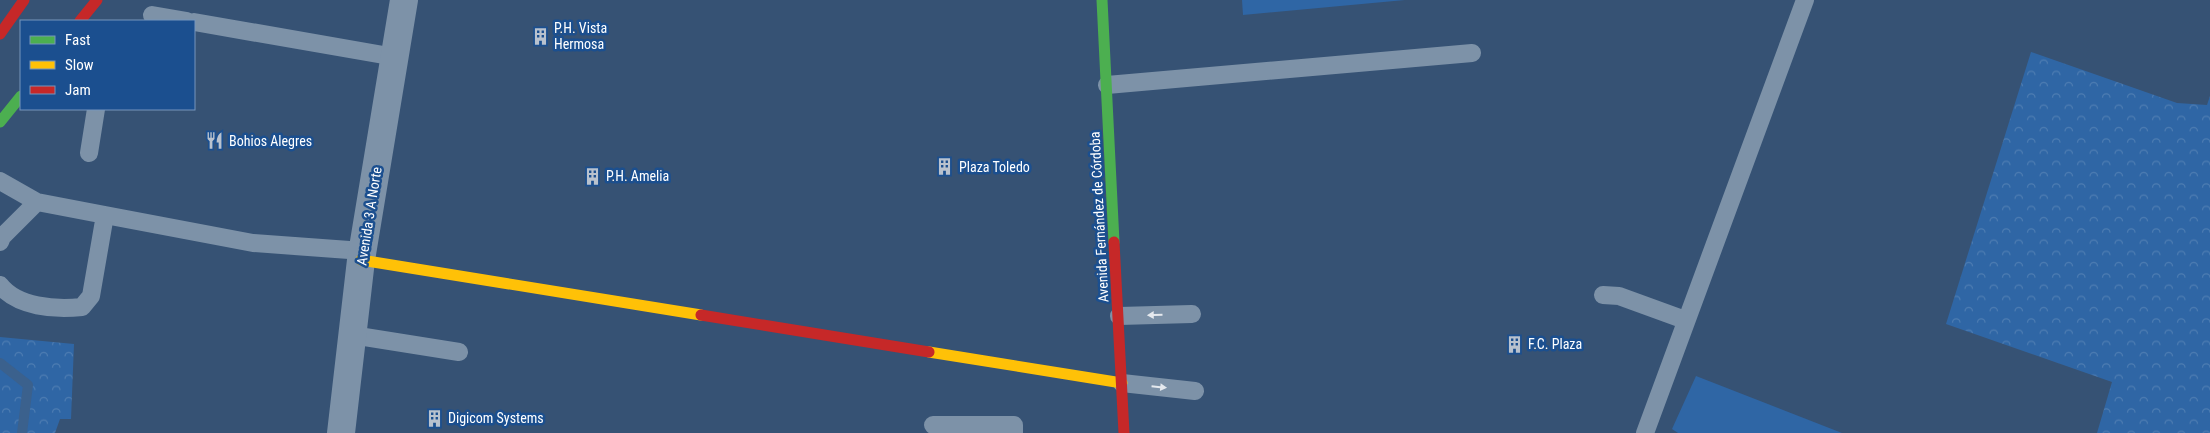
<svg xmlns="http://www.w3.org/2000/svg" width="2210" height="433" viewBox="0 0 2210 433" font-family="'Roboto Condensed',sans-serif">
  <style>
    .green { fill: #2f66a5 }
    .forest { fill: url(#forest-crowns) }
    .lines { fill: none; stroke-linecap: round; stroke-linejoin: round }
    .stream { stroke: #3b618d; stroke-width: 10 }
    .lane { stroke: #7d92a8; stroke-width: 18 }
    .street { stroke: #7d92a8; stroke-width: 28 }
    .fast { stroke: #4caf50; stroke-width: 11 }
    .slow { stroke: #ffc107; stroke-width: 11 }
    .jam { stroke: #c62828; stroke-width: 11 }
    .oneway { fill: #e5e9ee }
    .labels { text-anchor: middle; stroke-width: 5; stroke-linejoin: round; paint-order: stroke }
    .poi-label { font-size: 14px; fill: #fff; stroke: #1b4f8f; text-anchor: start }
    .street-label { font-size: 14px; fill: #fff; stroke: #1b4f8f }
  </style>
  <defs>
    <pattern id="forest-crowns" width="20" height="18" patternUnits="userSpaceOnUse" patternTransform="scale(1.25)"><rect width="20" height="18" fill="#2f66a5"/><path d="M2 6a3 3 0 1 1 6 0M12 15a3 3 0 1 1 6 0" fill="none" stroke="#4e7db2"/></pattern>
  </defs>
  <rect width="100%" height="100%" fill="#365274"/>
  <path class="green" d="M1242 0H1405L1243 15Z
    M1696 376 1842 433H1678L1672 429Z"/>
  <path class="forest" d="M2031 52 2177 103 2207 105 2210 96V433H2097L2112 382 1946 324Z
    M0 337 74 344 71 419H60L55 433H0Z"/>
  <g class="lines">
    <path class="stream" d="M0 363 28 385 22 433"/>
    <path class="lane" d="M152 15 187 21
      M194 22 395 57
      M1107 85 1472 53
      M89 153 96 109
      M0 181 37 202 105 215 253 243 363 251
      M0 242 2 237 37 202
      M0 285C17 307 55 310 82 307L91 296 105 215
      M1603 295 1619 296 1685 320
      M1119 316 1192 314
      M352 335 459 352
      M1122 383 1195 391
      M933 425H1014V433
      M1645 433 1805 0"/>
    <path class="street" d="M341 433 361 260 404 0"/>
    <path class="fast" d="M1102 0 1114 242
      M0 122 21 96"/>
    <path class="slow" d="M361 260 701 315
      M929 352 1122 383"/>
    <path class="jam" d="M80 21 97 0
      M0 34 24 0
      M1114 242 1124 433
      M701 315 929 352"/>
  </g>
  <defs><path id="oneway-solid" d="M-6-.8H1V-3.2L6.5 0L1 3.2V.8H-6Z" transform="scale(1.25)"/></defs>
  <g class="oneway">
    <use href="#oneway-solid" transform="translate(1155 315) rotate(179)"/>
    <use href="#oneway-solid" transform="translate(1159 387) rotate(6)"/>
  </g>
  <defs>
    <symbol id="building-bare" viewBox="-9 -9 18 18"><path d="M-4-6H4V6H1V3H-1V6H-4ZM-2.5-4.3h1.7v1.8h-1.7ZM.8-4.3h1.7v1.8H.8ZM-2.5-1h1.7V.8h-1.7ZM.8-1h1.7V.8H.8Z" fill="#b9c2ce" stroke="#1b4f8f" stroke-width="2.5" paint-order="stroke"/></symbol>
    <symbol id="restaurant-bare" viewBox="-9 -9 18 18"><path d="M-5-6h1v4h1v-4h1v4h1v-4h1v5L-1.5 .5V6h-2V.5L-5-1ZM5-6V6H3V1.5H1.5Q1.5-4 5-6Z" fill="#b9c2ce" stroke="#1b4f8f" stroke-width="2.5" paint-order="stroke"/></symbol>
  </defs>
  <g fill-rule="evenodd">
    <use href="#building-bare" x="528" y="24" width="25" height="25"/>
    <use href="#restaurant-bare" x="202" y="128" width="25" height="25"/>
    <use href="#building-bare" x="932" y="154" width="25" height="25"/>
    <use href="#building-bare" x="580" y="164" width="25" height="25"/>
    <use href="#building-bare" x="1502" y="332" width="25" height="25"/>
    <use href="#building-bare" x="422" y="406" width="25" height="25"/>
  </g>
  <g class="labels">
    <g class="poi-label">
      <text x="554" y="33">P.H. Vista<tspan x="554" dy="16">Hermosa</tspan></text>
      <text x="229" y="146">Bohios Alegres</text>
      <text x="959" y="172">Plaza Toledo</text>
      <text x="606" y="181">P.H. Amelia</text>
      <text x="1528" y="349">F.C. Plaza</text>
      <text x="448" y="423">Digicom Systems</text>
    </g>
    <g class="street-label">
      <text transform="translate(369 216) rotate(-81)" y="5">Avenida 3 A Norte</text>
      <text transform="translate(1099 217) rotate(-93)" y="5">Avenida Fernández de Córdoba</text>
    </g>
  </g>
  <rect x="20" y="20" width="175" height="90" fill="#1b4f8f" stroke="#7695bc"/>
  <rect x="30" y="36" width="25" height="8" fill="#4caf50" stroke="#7695bc"/>
  <text x="65" y="45" font-size="15" fill="#ffffff">Fast</text>
  <rect x="30" y="61" width="25" height="8" fill="#ffc107" stroke="#7695bc"/>
  <text x="65" y="70" font-size="15" fill="#ffffff">Slow</text>
  <rect x="30" y="86" width="25" height="8" fill="#c62828" stroke="#7695bc"/>
  <text x="65" y="95" font-size="15" fill="#ffffff">Jam</text>
</svg>
